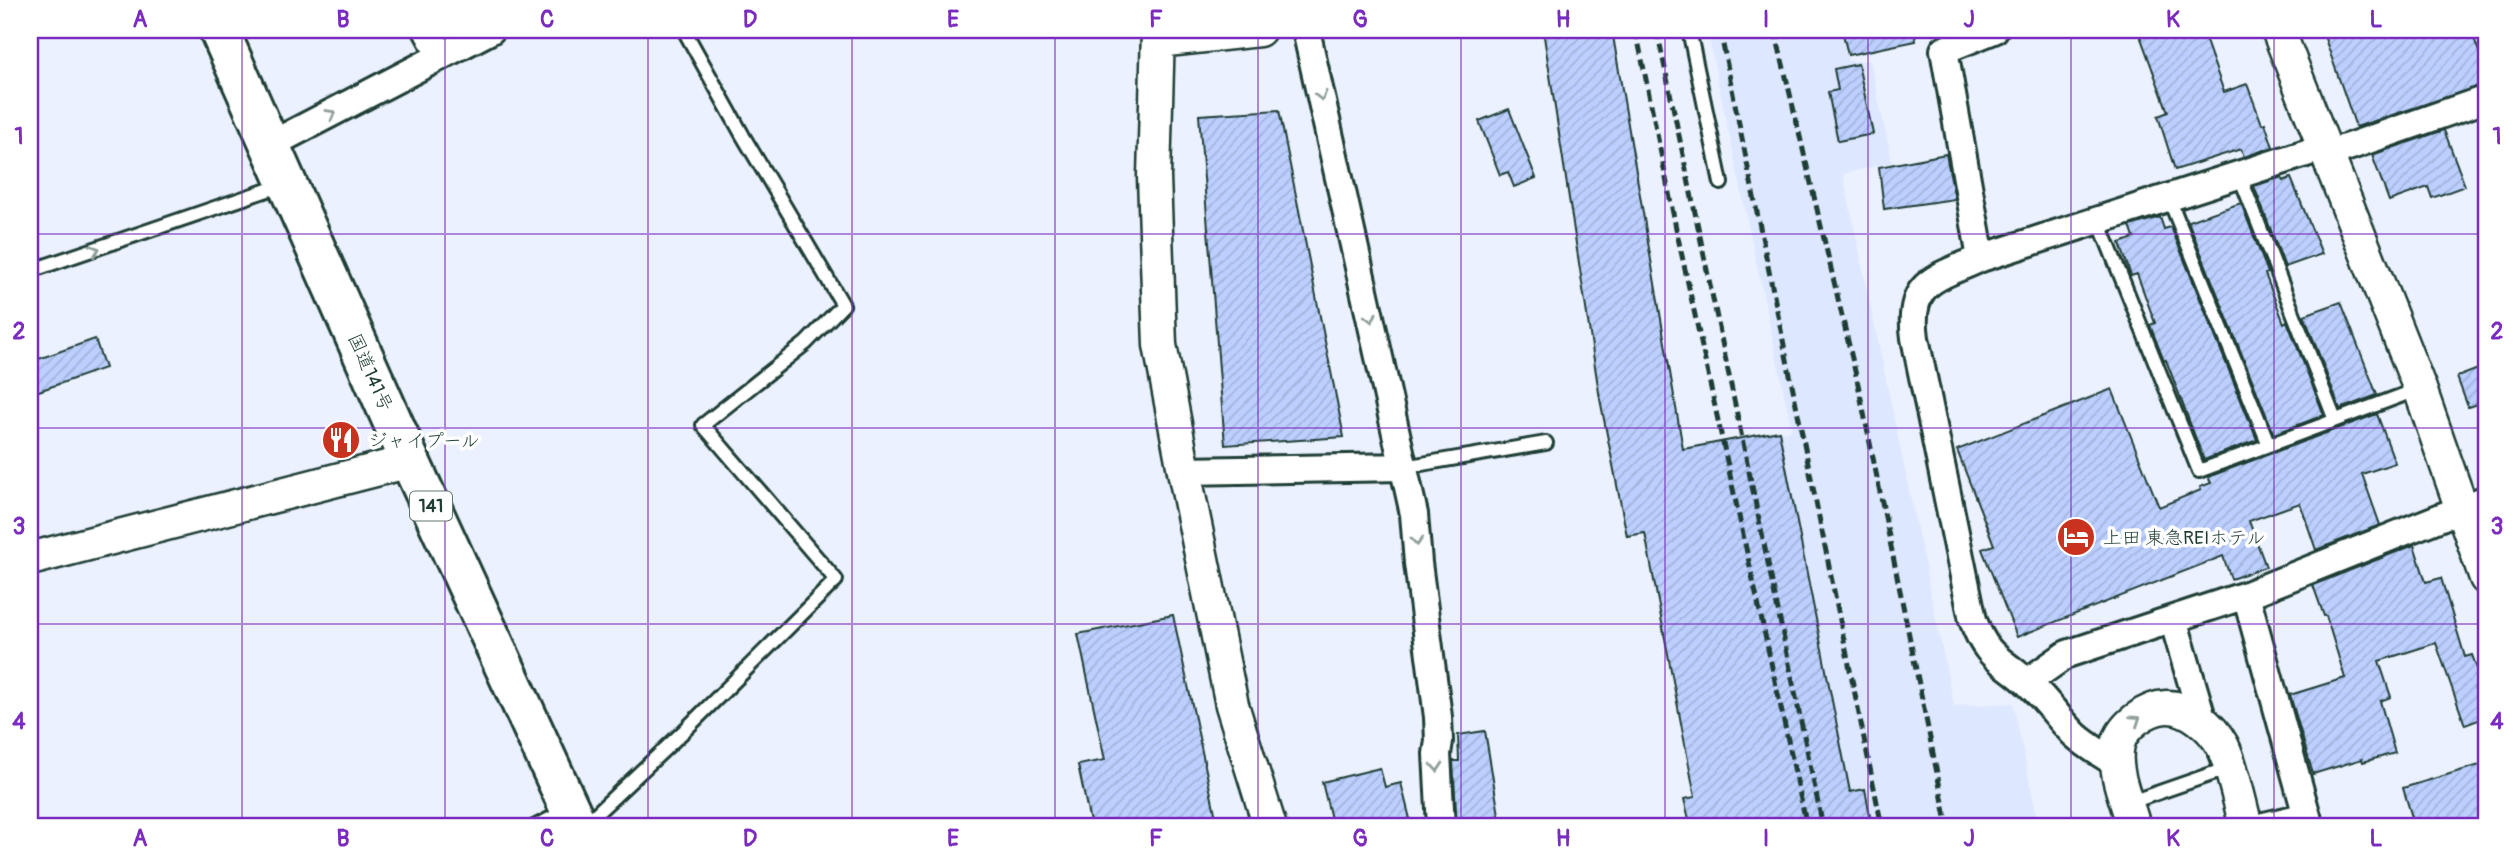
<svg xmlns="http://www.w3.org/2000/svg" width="2516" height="857" viewBox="0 0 2516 857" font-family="Pangolin,'Klee One',sans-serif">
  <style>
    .built { fill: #dde7ff }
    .building { fill: url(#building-hatch); stroke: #1f3d34; stroke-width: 2 }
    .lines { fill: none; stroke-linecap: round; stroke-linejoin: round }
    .service-casing { stroke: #1f3d34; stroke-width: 18 }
    .minor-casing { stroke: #1f3d34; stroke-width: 32 }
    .tertiary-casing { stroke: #1f3d34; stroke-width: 37 }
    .trunk-casing { stroke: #1f3d34; stroke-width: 44 }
    .service { stroke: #fff; stroke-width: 12 }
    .minor { stroke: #fff; stroke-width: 26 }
    .tertiary { stroke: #fff; stroke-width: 32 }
    .trunk { stroke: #fff; stroke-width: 38 }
    .rail { stroke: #1f3d34; stroke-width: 5; stroke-dasharray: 10 5; stroke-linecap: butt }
    .oneway { stroke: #8f9e9a }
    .grid { fill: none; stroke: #7b2cbf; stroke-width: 2; stroke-opacity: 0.55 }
    .labels { text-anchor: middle; stroke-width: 7; stroke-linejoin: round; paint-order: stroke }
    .shield { fill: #fff; stroke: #627771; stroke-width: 2 }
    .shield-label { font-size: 18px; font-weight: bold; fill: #1f3d34 }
    .street-label { font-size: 19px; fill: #1f3d34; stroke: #fff }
    .poi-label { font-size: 19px; fill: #1f3d34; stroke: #fff; text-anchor: start }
    .neatline { fill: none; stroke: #7b2cbf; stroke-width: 2.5 }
    .grid-label { font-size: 23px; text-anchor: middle; font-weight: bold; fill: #7b2cbf }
  </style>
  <defs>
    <pattern id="building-hatch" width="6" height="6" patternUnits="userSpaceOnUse" patternTransform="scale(1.75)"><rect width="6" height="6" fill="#bccfff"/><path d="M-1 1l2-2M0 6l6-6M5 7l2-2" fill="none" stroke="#a1b3db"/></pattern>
  </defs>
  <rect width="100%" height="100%" fill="#ebf1ff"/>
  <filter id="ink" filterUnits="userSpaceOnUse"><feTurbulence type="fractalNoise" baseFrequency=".0143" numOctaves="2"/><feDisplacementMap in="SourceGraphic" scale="14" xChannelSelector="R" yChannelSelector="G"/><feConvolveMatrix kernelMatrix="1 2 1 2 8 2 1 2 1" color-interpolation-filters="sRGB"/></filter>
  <g filter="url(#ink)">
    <path class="built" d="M1707 30H1840L1848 61H1870L1892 162 1843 174 1954 706 2013 703 2039 827H1759L1696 447 1792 430Z"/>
    <path class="building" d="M1543 30H1612L1683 449 1779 431 1850 792 1865 789 1872 827H1691L1684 799 1695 797 1645 533 1627 536 1600 399Z
      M1842 30H1914L1916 41 1848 55Z
      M2138 30H2202L2224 92 2247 84 2262 124 2265 123 2273 147 2244 157 2241 149 2175 170 2158 116 2168 112Z
      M2322 30H2471L2486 71V84L2356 127Z
      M1858 64 1873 134 1838 141 1828 92 1838 90 1834 69Z
      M1509 109 1536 178 1514 187 1508 172 1500 175 1479 121Z
      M1279 110 1344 437 1225 445 1199 115Z
      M2444 130 2465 186 2432 198 2428 187 2389 201 2372 155Z
      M1946 154 1955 199 1884 209 1879 167Z
      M2282 177 2283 181 2291 178 2322 254 2285 267 2254 186Z
      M2241 203 2268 273 2265 274 2284 323 2287 321 2324 415 2274 434 2188 221Z
      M2160 217 2164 229 2171 227 2257 440 2204 460 2166 360 2164 361 2150 325 2155 323 2137 274 2131 276 2120 243 2134 238 2130 226Z
      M2341 302 2377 395 2340 409 2304 315Z
      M95 339 105 368 30 394V362Z
      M2486 366V401L2468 407 2457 377Z
      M2112 389 2159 507 2201 490 2200 487 2211 483 2208 477 2377 414 2395 463 2362 474 2380 525 2316 550 2300 503 2249 521 2266 567 2231 579 2223 556 2017 637 1982 549 1994 545 1957 450Z
      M2414 545 2426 582 2441 578 2465 657 2472 655 2483 685 2475 688 2484 718 2465 725 2436 643 2379 661 2391 697 2380 701 2395 753 2363 762 2362 759 2313 774 2290 695 2345 678 2326 616H2324L2313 585Z
      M1173 615 1218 827H1091L1078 765 1105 760 1078 634Z
      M1485 731 1501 827H1457L1453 761H1459L1458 735Z
      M2486 763V827H2415L2403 788Z
      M1380 768 1385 787 1401 783 1410 819 1394 823 1395 827H1333L1322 782Z"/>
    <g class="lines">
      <defs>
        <path id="service" d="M1689 30 1721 183
          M2239 174 2335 420
          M2168 196 2269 445
          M2098 219 2199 471 2419 389
          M30 271 285 184
          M1404 467 1546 443
          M2128 803 2229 768
          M534 827 565 811
          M582 827 684 731 836 580 703 425 806 343 843 305 743 136 684 30"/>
        <path id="minor" d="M427 30 441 56
          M1306 30 1414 514 1418 563 1438 717 1439 741 1437 754 1441 827
          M1994 30 1944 50 1981 258C1936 279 1907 280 1915 338L1973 620C1988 662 2004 659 2032 687 2048 702 2060 720 2075 735 2087 746 2102 754 2115 763
          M270 145 491 30
          M2328 154 2486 99
          M1981 258 2325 147
          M1184 471 1404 467
          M2246 595 2310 827
          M2173 619 2203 721
          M2027 682 2067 654 2246 595 2486 499
          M2260 827 2307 816"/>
        <path id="tertiary" d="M1158 30 1154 177 1160 345 1184 471 1232 705 1270 827
          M2278 30 2420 389 2486 578
          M1158 41 1259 30
          M30 559 410 461
          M2134 827C2127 801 2112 771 2118 744 2123 725 2147 708 2166 707 2189 706 2212 727 2222 745 2231 761 2241 807 2246 827"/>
        <path id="trunk" d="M219 30 410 461 578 827"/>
      </defs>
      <use href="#service" class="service-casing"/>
      <use href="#minor" class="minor-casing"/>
      <use href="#tertiary" class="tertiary-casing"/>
      <use href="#trunk" class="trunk-casing"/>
      <use href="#service" class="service"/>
      <use href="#minor" class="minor"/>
      <use href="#tertiary" class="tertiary"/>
      <use href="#trunk" class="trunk"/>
      <path class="rail" d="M1636 30 1677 233 1807 827
        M1657 30 1823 827
        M1720 30 1882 827
        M1775 30 1858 384 1948 827"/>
    </g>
    <defs><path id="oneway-chevron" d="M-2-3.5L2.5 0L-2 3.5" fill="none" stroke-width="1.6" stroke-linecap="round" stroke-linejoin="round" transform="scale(1.75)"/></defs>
    <g class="oneway">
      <use href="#oneway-chevron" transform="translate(1321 96) rotate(77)"/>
      <use href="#oneway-chevron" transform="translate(331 114) rotate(-30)"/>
      <use href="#oneway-chevron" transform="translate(95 250) rotate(-18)"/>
      <use href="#oneway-chevron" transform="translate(1371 318) rotate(77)"/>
      <use href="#oneway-chevron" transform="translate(1417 541) rotate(85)"/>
      <use href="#oneway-chevron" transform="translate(2136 720) rotate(-34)"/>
      <use href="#oneway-chevron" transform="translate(1437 767) rotate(86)"/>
    </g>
  </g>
  <path class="grid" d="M242 30V827M445 30V827M648 30V827M852 30V827M1055 30V827M1258 30V827M1461 30V827M1665 30V827M1868 30V827M2071 30V827M2274 30V827M30 234H2486M30 428H2486M30 624H2486"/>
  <defs>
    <symbol id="restaurant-disc" viewBox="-11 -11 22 22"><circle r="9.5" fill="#c8321e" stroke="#fff"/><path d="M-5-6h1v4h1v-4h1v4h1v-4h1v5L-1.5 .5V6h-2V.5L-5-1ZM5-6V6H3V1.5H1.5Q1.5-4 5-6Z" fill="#fff"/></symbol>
    <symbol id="hotel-disc" viewBox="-11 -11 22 22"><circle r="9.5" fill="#c8321e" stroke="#fff"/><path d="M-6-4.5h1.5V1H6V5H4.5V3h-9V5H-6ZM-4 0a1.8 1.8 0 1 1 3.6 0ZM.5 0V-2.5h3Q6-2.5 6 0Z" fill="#fff"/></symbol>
  </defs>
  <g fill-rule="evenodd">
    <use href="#restaurant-disc" x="319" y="418" width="44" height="44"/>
    <use href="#hotel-disc" x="2054" y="515" width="44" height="44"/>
  </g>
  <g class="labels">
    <rect class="shield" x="410" y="491.5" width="42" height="29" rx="5"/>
    <g class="shield-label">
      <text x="431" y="512">141</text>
    </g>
    <g class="street-label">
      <text transform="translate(371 372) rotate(66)" y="7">国道141号</text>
    </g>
    <g class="poi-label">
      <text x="368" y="447">ジャイプール</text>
      <text x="2103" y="544">上田 東急REIホテル</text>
    </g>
  </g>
  <rect width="2516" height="857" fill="none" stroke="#fff" stroke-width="77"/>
  <rect x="38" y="38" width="2440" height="780" class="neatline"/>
  <g class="grid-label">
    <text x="140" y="27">A</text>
    <text x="343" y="27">B</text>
    <text x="547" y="27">C</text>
    <text x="750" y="27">D</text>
    <text x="953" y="27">E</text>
    <text x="1156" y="27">F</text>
    <text x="1360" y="27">G</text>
    <text x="1563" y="27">H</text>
    <text x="1766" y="27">I</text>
    <text x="1969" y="27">J</text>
    <text x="2173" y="27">K</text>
    <text x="2376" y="27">L</text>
    <text x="19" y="144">1</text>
    <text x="2497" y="144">1</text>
    <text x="19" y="339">2</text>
    <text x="2497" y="339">2</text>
    <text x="19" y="534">3</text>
    <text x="2497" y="534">3</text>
    <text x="19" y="729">4</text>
    <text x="2497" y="729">4</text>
    <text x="140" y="846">A</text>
    <text x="343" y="846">B</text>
    <text x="547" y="846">C</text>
    <text x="750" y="846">D</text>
    <text x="953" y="846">E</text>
    <text x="1156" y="846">F</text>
    <text x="1360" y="846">G</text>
    <text x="1563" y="846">H</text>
    <text x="1766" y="846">I</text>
    <text x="1969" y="846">J</text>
    <text x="2173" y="846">K</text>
    <text x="2376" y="846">L</text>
  </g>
</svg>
